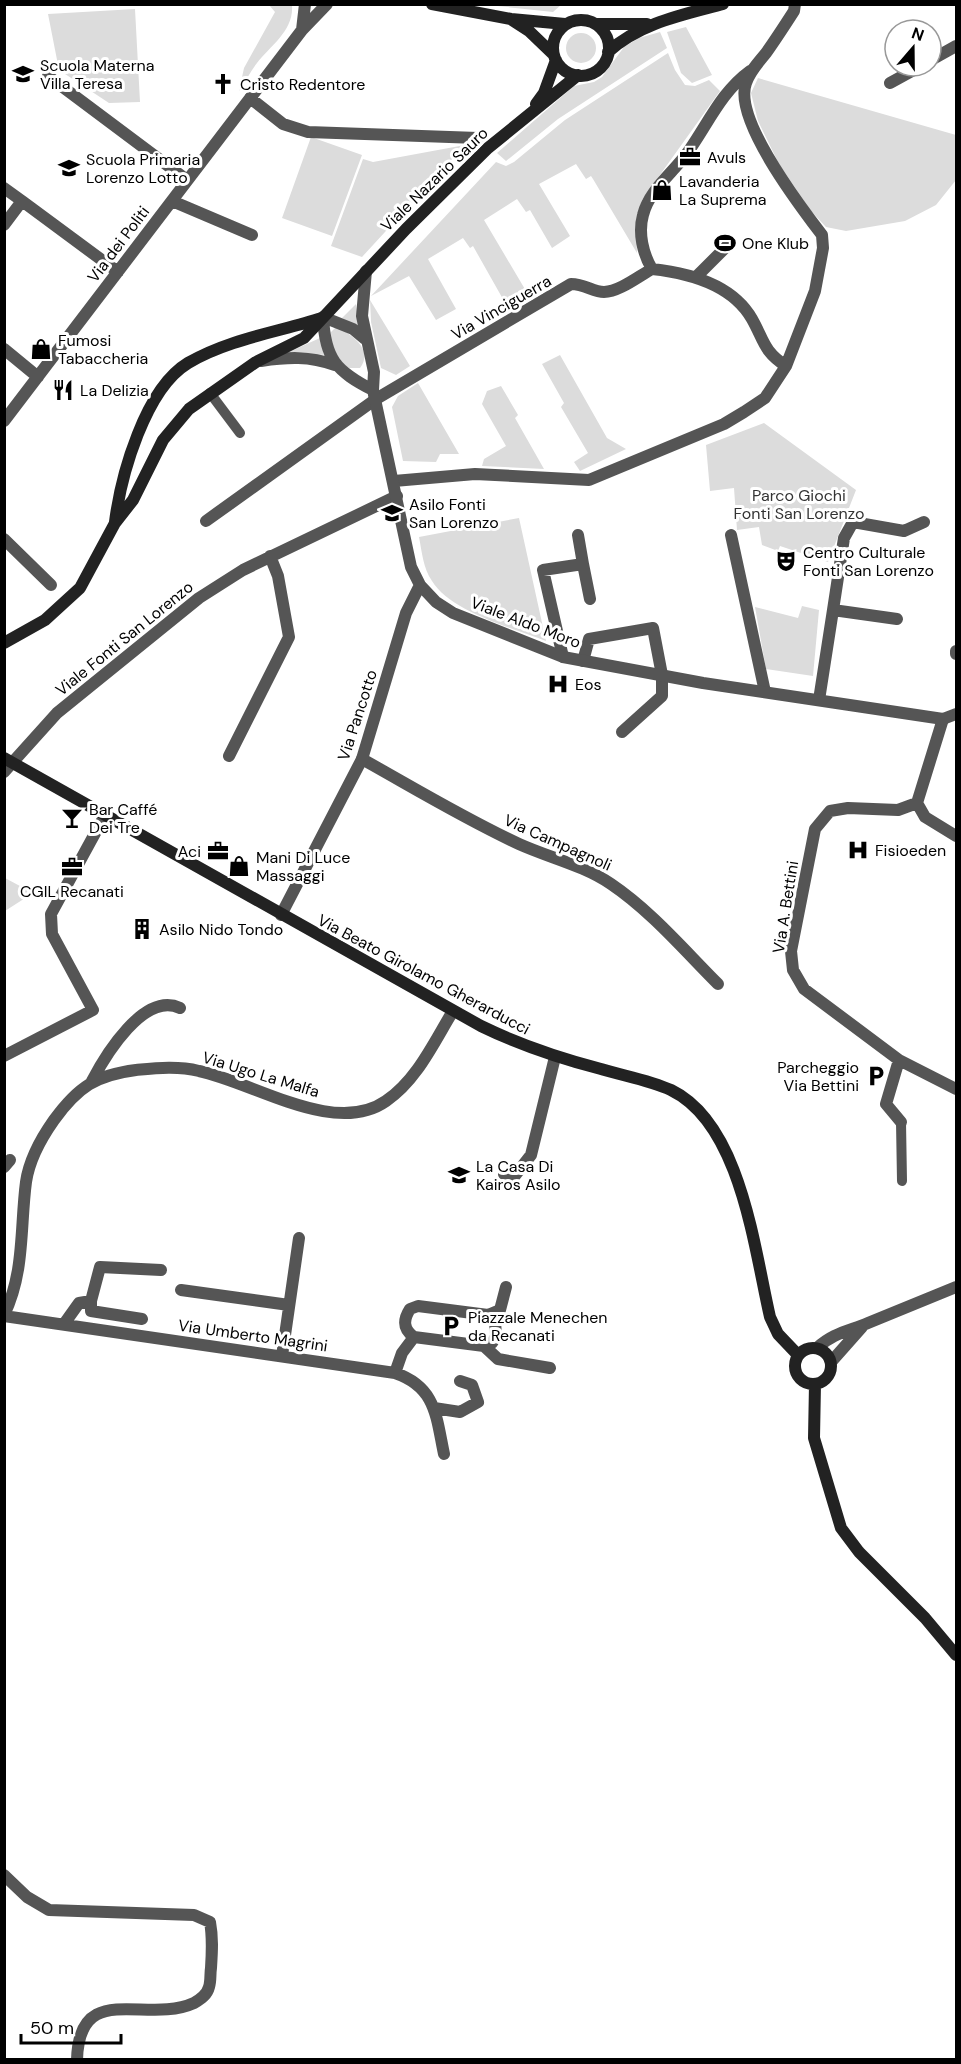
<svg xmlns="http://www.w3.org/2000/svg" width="961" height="2064" viewBox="0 0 961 2064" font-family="'DM Sans',sans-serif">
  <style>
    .green { fill: #dcdcdc }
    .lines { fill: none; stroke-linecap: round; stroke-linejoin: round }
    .pedestrian { stroke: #555; stroke-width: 10 }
    .minor { stroke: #555; stroke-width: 12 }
    .tertiary { stroke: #555; stroke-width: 12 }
    .secondary { stroke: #222; stroke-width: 12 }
    .labels { text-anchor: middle; stroke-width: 6; stroke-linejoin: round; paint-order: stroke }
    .poi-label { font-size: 16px; fill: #000; stroke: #fff; text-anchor: start }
    .street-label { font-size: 16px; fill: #000; stroke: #fff }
    .park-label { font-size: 16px; fill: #333; stroke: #fff }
  </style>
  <rect width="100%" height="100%" fill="#fff"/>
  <path class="green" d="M269 5H292C294 31 270 46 257 63 250 72 246 81 239 91L244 68 275 12Z
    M488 5V4L561 5 553 12Z
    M135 9 140 102 109 103 59 70 48 14Z
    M686 27 712 75 692 83 681 73 667 32Z
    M660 32 667 48 558 119 506 161 497 153 574 86 594 82 602 77 624 47 639 38Z
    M566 48a15 15 0 1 1 30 0a15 15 0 1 1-30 0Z
    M668 53 675 70 685 85 695 86 709 80 720 91 642 200 636 221 637 253 593 179 591 176 586 179 576 164 539 184 570 236 552 248 530 210 526 212 517 199 484 220 529 296 508 308 473 246 470 248 463 238 428 259 456 309 436 320 409 276 371 296 496 162 506 166 514 162 565 120Z
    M758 78 956 135V180L936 205 905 221 846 231 826 227 811 211 779 164 758 121 751 93Z
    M311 137 362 155 332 236 282 218Z
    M465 145 362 257 331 246 363 159 373 162Z
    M370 300 410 366 396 375 381 368 371 322Z
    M356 304 359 327 342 318Z
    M336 327C352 334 374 350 360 368H349C337 360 330 348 331 332Z
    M320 338 324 355 289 352Z
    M560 355 607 438 626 449 580 471 574 462 588 453 561 407 564 403 542 364Z
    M418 383 459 454H440L436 462 403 461 392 407 398 396Z
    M501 386 518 415 515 418 544 469 482 466 484 459 506 446 482 404 487 391Z
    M764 423 856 490 828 562 780 546 778 551 762 545 759 527 737 530 734 488 710 491 706 445Z
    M519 518 546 641C513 628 451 612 432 581 423 568 422 552 419 537Z
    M802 606 819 610 813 676 766 669 755 607 798 618Z
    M5 878 33 893 5 911Z"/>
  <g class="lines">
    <path class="pedestrian" d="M210 393 240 433
      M901 1122 902 1181"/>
    <path class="minor" d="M302 30 305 4
      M931 60 956 46
      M48 76 187 180
      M890 83 921 66
      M250 98 283 124 308 132 478 138
      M4 188 22 201
      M172 201 252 235
      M4 225 22 201 118 272
      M652 269C643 254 638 233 643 215 649 190 673 173 688 152 708 124 721 92 750 71
      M652 269C689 273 732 284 752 319 764 340 763 351 786 366
      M696 277 727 246
      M4 349 38 377
      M4 421 302 30 327 4
      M394 481 475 474 589 480 724 424 744 412 765 398 786 366 815 291 823 248 822 235C800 206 733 119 746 83 750 71 758 63 766 53 776 39 785 25 794 11L795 4
      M206 521 376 399 571 284C585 284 593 292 604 292 619 292 639 276 652 269
      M731 535 765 692
      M4 539 51 585
      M583 564 590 599
      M833 610 844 538 853 522 904 531 924 522
      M956 651V654
      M563 657 543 570 583 564 578 535
      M583 661 589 639 653 628 662 675V696L622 732
      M819 700 833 610 897 619
      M943 719 917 803 925 817 956 836
      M229 756 289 637 278 576 270 556
      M362 759C414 788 465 819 519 844 550 858 583 865 611 884 651 911 684 950 718 984
      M12 763 57 713 199 598 243 570 397 496
      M917 803 898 810 848 808 830 811 815 829 791 951 793 970 804 989 899 1060 956 1089
      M4 1056 93 1010 52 934 51 914 105 815
      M899 1060 886 1104 901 1122
      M92 1081C105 1056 144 991 180 1008
      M4 1167 10 1160
      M504 1174 513 1178 531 1155 555 1057
      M181 1290 289 1305
      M91 1301 100 1267 161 1270
      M418 1306 488 1315 495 1321 496 1336 492 1343 484 1346 414 1337C403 1329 403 1320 410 1309Z
      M4 1315C25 1272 20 1227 26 1182 29 1161 42 1137 54 1120 78 1087 96 1075 136 1070 158 1068 178 1066 199 1071 253 1082 335 1137 386 1101 417 1080 434 1042 453 1011
      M488 1315 500 1310 506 1287
      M4 1316 395 1373C436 1387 436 1416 444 1454
      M64 1324 79 1303 91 1301V1311L142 1319
      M484 1346 498 1359 550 1368
      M817 1348C833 1333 849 1331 868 1323 897 1311 927 1299 956 1287
      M282 1356 299 1238
      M831 1362 862 1327
      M395 1373 402 1353 414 1337
      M434 1408 460 1412 478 1402 472 1385 460 1381
      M4 1875 27 1897 49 1910 194 1915 210 1922C213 1938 212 1952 211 1968 210 1974 211 1981 209 1987 207 1995 201 1999 194 2003 146 2025 79 1979 77 2060"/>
    <path class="tertiary" d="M366 271 362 316 374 372 373 390 411 567 420 585 436 602 453 613 563 657 703 683 943 719 956 714
      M365 339 353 329 323 317C325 359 336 371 373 390
      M261 361C288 357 309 356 335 365
      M4 772 12 763
      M281 915 362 759 406 613 420 585"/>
    <path class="secondary" d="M432 4 511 19 565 24
      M512 20 529 31 554 55
      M553 48a28 28 0 1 1 56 0a28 28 0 1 1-56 0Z
      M597 24H647
      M608 52C640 23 682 15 723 4
      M536 104 544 93 556 60
      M115 522C121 475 145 389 188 363 229 339 278 332 322 318
      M4 643 45 620 80 588 115 523 133 500 163 440 189 409 256 362 304 338 406 229 488 148 578 75
      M4 758 481 1026C520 1045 559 1058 601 1069 624 1076 649 1080 671 1090 741 1124 754 1248 770 1317L778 1334 798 1355
      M795 1366a18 18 0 1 1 36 0a18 18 0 1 1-36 0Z
      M815 1384 814 1438 841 1528 859 1552 925 1618 956 1655"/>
  </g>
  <defs>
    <symbol id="school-bare" viewBox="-9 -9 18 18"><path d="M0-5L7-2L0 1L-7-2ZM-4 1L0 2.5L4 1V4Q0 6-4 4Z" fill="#000" stroke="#fff" stroke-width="2.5" paint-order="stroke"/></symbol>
    <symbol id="church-bare" viewBox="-9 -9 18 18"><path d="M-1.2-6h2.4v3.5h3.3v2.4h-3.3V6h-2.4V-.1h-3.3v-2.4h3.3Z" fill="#000" stroke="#fff" stroke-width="2.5" paint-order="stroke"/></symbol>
    <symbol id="office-bare" viewBox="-9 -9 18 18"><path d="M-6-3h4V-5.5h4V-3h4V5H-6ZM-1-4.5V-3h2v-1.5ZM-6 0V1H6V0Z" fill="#000" stroke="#fff" stroke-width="2.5" paint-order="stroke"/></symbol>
    <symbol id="shop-bare" viewBox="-9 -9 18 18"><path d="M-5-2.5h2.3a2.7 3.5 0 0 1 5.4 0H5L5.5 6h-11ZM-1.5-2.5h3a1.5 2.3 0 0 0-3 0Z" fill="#000" stroke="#fff" stroke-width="2.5" paint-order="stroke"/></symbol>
    <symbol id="stadium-bare" viewBox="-9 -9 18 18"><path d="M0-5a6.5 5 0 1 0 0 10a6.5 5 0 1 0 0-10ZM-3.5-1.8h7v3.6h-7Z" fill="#000" stroke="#fff" stroke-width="2.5" paint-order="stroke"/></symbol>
    <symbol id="restaurant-bare" viewBox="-9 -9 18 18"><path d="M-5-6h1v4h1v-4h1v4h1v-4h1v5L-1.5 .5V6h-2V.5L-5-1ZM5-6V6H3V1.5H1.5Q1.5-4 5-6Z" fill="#000" stroke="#fff" stroke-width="2.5" paint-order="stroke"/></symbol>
    <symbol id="theatre-bare" viewBox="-9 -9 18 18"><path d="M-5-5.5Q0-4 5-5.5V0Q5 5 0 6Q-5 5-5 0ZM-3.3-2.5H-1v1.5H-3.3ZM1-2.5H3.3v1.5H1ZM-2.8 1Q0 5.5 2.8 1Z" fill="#000" stroke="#fff" stroke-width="2.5" paint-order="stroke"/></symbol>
    <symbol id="hospital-bare" viewBox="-9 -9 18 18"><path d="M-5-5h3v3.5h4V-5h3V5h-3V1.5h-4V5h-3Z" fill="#000" stroke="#fff" stroke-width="2.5" paint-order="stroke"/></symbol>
    <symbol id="bar-bare" viewBox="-9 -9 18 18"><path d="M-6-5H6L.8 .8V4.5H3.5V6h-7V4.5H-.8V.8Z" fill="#000" stroke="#fff" stroke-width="2.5" paint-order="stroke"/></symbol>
    <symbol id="building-bare" viewBox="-9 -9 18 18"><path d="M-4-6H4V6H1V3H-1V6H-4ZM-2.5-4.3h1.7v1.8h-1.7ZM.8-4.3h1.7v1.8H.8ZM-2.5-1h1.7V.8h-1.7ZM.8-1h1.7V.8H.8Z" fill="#000" stroke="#fff" stroke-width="2.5" paint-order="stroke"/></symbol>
    <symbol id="parking-bare" viewBox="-9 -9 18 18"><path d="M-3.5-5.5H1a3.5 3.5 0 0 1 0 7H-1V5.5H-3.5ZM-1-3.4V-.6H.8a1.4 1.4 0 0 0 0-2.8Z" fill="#000" stroke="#fff" stroke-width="2.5" paint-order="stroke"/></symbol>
  </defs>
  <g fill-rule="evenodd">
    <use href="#school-bare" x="8" y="59" width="30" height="30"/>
    <use href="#church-bare" x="208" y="69" width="30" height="30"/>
    <use href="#office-bare" x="675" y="142" width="30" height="30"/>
    <use href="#school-bare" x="54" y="153" width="30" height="30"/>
    <use href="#shop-bare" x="647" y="175" width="30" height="30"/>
    <use href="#stadium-bare" x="710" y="228" width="30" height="30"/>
    <use href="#shop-bare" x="26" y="334" width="30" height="30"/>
    <use href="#restaurant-bare" x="48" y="375" width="30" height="30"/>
    <use href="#school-bare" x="377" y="498" width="30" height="30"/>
    <use href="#theatre-bare" x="771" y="546" width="30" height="30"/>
    <use href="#hospital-bare" x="543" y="669" width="30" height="30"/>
    <use href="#bar-bare" x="57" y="803" width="30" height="30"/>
    <use href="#hospital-bare" x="843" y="835" width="30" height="30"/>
    <use href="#office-bare" x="203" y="836" width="30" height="30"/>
    <use href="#shop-bare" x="224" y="851" width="30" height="30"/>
    <use href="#office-bare" x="57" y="852" width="30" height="30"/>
    <use href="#building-bare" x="127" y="914" width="30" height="30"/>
    <use href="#parking-bare" x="861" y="1061" width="30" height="30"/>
    <use href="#school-bare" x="444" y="1160" width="30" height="30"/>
    <use href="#parking-bare" x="436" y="1311" width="30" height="30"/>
  </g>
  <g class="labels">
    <g class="poi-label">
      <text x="40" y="71">Scuola Materna<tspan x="40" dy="18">Villa Teresa</tspan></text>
      <text x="240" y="90">Cristo Redentore</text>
      <text x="707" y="163">Avuls</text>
      <text x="86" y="165">Scuola Primaria<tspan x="86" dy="18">Lorenzo Lotto</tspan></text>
      <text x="679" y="187">Lavanderia<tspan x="679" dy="18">La Suprema</tspan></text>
      <text x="742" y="249">One Klub</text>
      <text x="58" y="346">Fumosi<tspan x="58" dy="18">Tabaccheria</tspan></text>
      <text x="80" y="396">La Delizia</text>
      <text x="409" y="510">Asilo Fonti<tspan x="409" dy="18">San Lorenzo</tspan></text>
      <text x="803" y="558">Centro Culturale<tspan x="803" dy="18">Fonti San Lorenzo</tspan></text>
      <text x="575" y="690">Eos</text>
      <text x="89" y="815">Bar Caffé<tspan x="89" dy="18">Dei Tre</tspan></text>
      <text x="875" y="856">Fisioeden</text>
      <text x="201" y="857" text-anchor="end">Aci</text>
      <text x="256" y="863">Mani Di Luce<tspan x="256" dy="18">Massaggi</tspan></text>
      <text x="72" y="897" text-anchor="middle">CGIL Recanati</text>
      <text x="159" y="935">Asilo Nido Tondo</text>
      <text x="859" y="1073" text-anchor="end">Parcheggio<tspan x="859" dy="18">Via Bettini</tspan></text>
      <text x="476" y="1172">La Casa Di<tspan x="476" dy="18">Kairos Asilo</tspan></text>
      <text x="468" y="1323">Piazzale Menechen<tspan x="468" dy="18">da Recanati</tspan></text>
    </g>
    <g class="street-label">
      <text transform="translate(434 179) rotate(-44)" y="6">Viale Nazario Sauro</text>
      <text transform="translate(118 244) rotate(-53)" y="6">Via dei Politi</text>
      <text transform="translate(501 307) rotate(-30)" y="6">Via Vinciguerra</text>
      <text transform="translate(526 622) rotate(21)" y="6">Viale Aldo Moro</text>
      <text transform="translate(124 638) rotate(-39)" y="6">Viale Fonti San Lorenzo</text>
      <text transform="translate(357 715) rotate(-72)" y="6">Via Pancotto</text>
      <text transform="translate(558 842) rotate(24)" y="6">Via Campagnoli</text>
      <text transform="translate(785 907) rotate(-81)" y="6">Via A. Bettini</text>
      <text transform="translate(424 974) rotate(28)" y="6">Via Beato Girolamo Gherarducci</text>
      <text transform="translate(261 1074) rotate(17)" y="6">Via Ugo La Malfa</text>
      <text transform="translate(253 1335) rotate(8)" y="6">Via Umberto Magrini</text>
    </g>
    <g class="park-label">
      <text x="799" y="501">Parco Giochi<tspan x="799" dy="18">Fonti San Lorenzo</tspan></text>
    </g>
  </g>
  <rect width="961" height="2064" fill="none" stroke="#000000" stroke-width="12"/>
  <g transform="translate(913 48) rotate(20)"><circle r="28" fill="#ffffff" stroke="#999999" stroke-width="1.5"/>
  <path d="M0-4.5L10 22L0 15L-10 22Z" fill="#000000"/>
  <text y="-9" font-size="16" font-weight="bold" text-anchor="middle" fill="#000000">N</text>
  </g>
  <path d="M21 2034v9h100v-9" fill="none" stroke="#000000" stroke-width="3"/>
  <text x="30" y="2034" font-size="18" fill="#000000" stroke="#ffffff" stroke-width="4.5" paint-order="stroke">50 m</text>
</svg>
